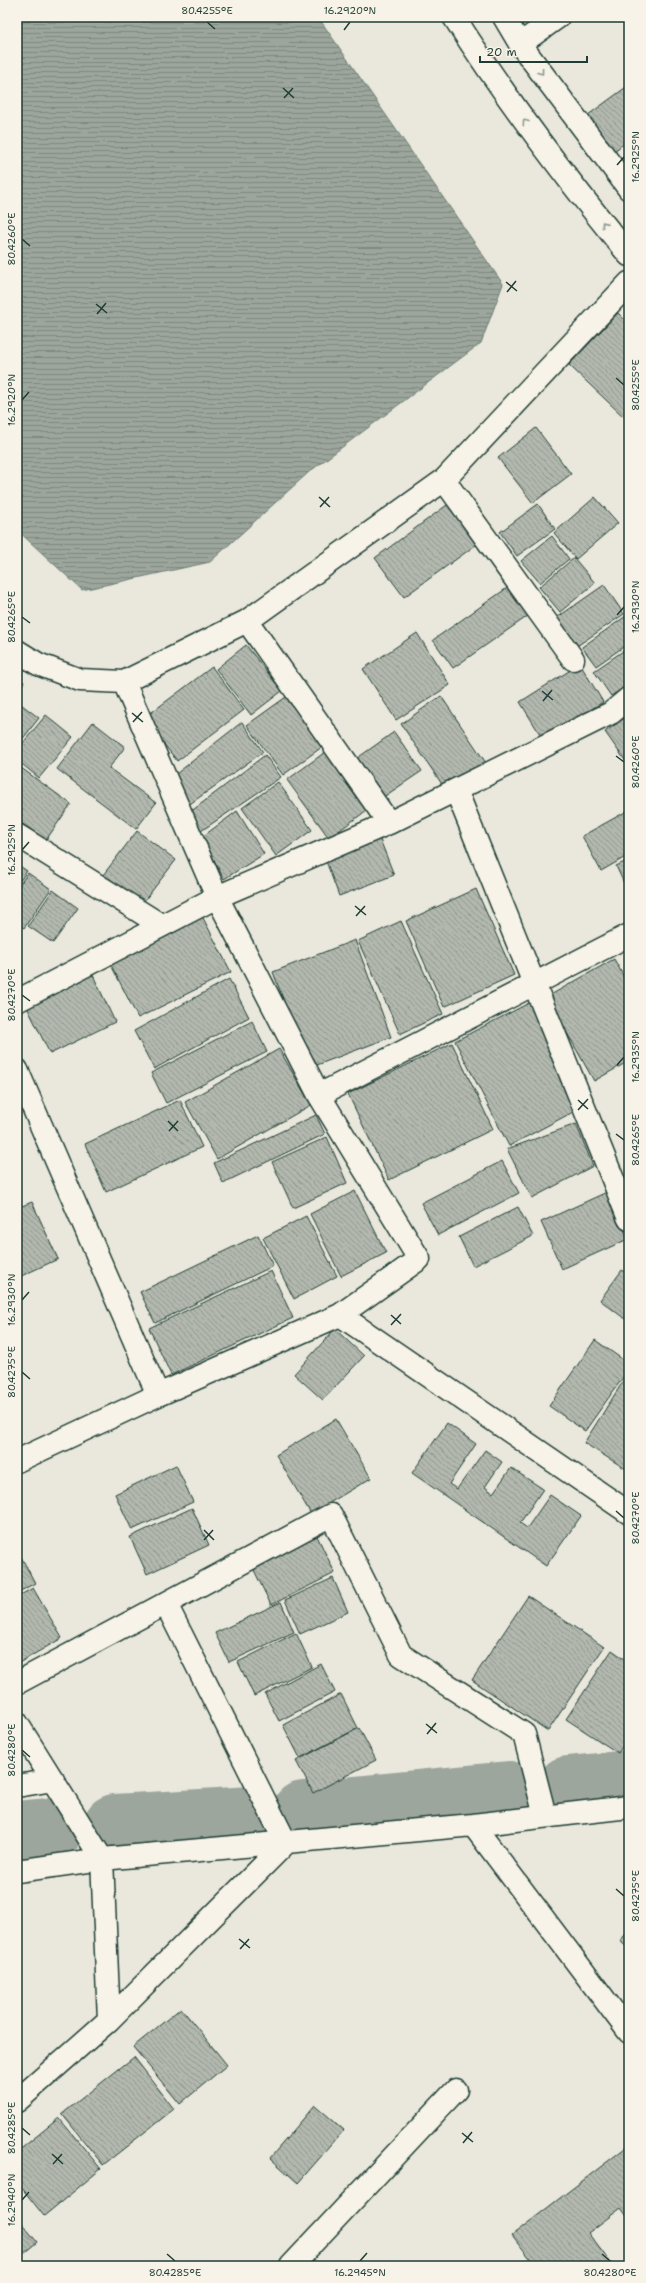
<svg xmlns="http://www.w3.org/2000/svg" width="646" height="2283" viewBox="0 0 646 2283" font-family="'Shantell Sans',sans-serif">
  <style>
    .water { fill: url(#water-rules); stroke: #6a7c72 }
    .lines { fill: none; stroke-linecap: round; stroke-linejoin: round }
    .river { stroke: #9ca69c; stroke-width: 64 }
    .building { fill: url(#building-back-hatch); stroke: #1f3d34 }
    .street-casing { stroke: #1f3d34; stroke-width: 25 }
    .street { stroke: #f7f3e8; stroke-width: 22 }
    .oneway { stroke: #8b988e }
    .ticks { fill: none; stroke: #1f3d34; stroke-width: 1.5 }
    .neatline { fill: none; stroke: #1f3d34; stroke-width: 1.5 }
    .ticks-label { font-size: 10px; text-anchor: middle; fill: #1f3d34 }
  </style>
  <defs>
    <pattern id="water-rules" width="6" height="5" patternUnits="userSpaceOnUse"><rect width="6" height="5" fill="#9ca69c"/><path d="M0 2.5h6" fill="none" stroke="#7f8880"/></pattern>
    <pattern id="building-back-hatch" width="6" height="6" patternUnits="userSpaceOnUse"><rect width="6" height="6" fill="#b2b8ae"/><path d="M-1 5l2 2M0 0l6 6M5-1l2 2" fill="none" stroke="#90978e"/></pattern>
  </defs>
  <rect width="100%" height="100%" fill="#eae8dd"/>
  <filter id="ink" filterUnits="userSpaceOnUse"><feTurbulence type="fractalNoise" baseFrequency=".025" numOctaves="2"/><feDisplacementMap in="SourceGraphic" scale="8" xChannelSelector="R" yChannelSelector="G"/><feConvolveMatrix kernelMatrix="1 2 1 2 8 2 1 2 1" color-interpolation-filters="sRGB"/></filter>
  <g filter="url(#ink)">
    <path class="water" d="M17 17H318L503 284 481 343 309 472 210 562 82 590 17 530Z"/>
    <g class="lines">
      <path class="river" d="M568 1788 629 1782
        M303 1813 509 1793
        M115 1826 253 1818
        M17 1833 51 1830"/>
    </g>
    <path class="building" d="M629 85V140L610 154 584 118Z
      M618 313 629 324V413L625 418 569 365Z
      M536 428 571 474 533 503 498 458Z
      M595 497 618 523 576 559 554 533Z
      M451 502 480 542 404 597 375 558Z
      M538 504 555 529 517 556 500 532Z
      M552 536 569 559 540 583 521 561Z
      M574 558 595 583 560 612 539 587Z
      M604 585 624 614 574 648 555 619Z
      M507 588 528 616 453 668 433 640Z
      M626 616 629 621V643L596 666 582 647Z
      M417 633 450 685 396 720 363 669Z
      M246 645 282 691 251 715 216 669Z
      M629 647V684L611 696 594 671Z
      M580 664 603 702 543 739 520 702Z
      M212 667 244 710 177 761 144 718Z
      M17 676 24 682 17 692Z
      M441 696 486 763 446 790 401 724Z
      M286 697 322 747 283 775 247 725Z
      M17 701 39 718 17 746Z
      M46 715 73 737 39 778 17 760V750Z
      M629 715V766L605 732Z
      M93 722 125 747 109 768 156 803 136 829 57 769Z
      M242 722 263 752 187 806 176 774Z
      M394 732 422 771 382 798 356 759Z
      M328 750 370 808 329 838 287 780Z
      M265 755 281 777 198 833 189 813Z
      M17 765 71 804 46 840 17 820Z
      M278 782 312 830 276 856 242 808Z
      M629 810V855L601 871 582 836Z
      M237 811 264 854 224 879 202 837Z
      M137 831 176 860 141 905 103 875Z
      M377 832 394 875 339 896 323 853Z
      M629 860V894L616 866Z
      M17 864 27 871 17 885Z
      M28 873 51 889 24 928 17 923V888Z
      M476 889 514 975 444 1007 406 921Z
      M53 890 78 908 53 943 28 926Z
      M202 916 231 972 138 1018 110 963Z
      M401 921 443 1014 400 1034 358 941Z
      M355 940 391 1037 309 1068 273 972Z
      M614 959 629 986V1061L594 1081 547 997Z
      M92 973 115 1022 50 1054 26 1005Z
      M229 979 249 1017 154 1069 134 1031Z
      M531 1002 575 1111 509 1146 455 1041Z
      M252 1021 267 1052 166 1103 151 1073Z
      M452 1043 493 1129 389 1180 348 1094Z
      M279 1049 311 1105 217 1159 185 1102Z
      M180 1100 202 1147 106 1192 85 1144Z
      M316 1115 325 1134 223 1183 214 1163Z
      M576 1124 593 1166 532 1198 507 1149Z
      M327 1137 347 1183 293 1208 272 1162Z
      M502 1161 519 1193 438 1235 421 1203Z
      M355 1191 386 1253 341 1276 310 1214Z
      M607 1192 628 1239 562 1269 541 1222Z
      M32 1202 58 1259 17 1278V1208Z
      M518 1207 533 1236 473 1266 459 1237Z
      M306 1216 337 1276 294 1299 263 1238Z
      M258 1235 273 1266 155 1323 140 1292Z
      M622 1270 629 1275V1322L600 1300Z
      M271 1271 293 1318 171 1375 149 1328Z
      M335 1329 364 1356 323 1400 294 1374Z
      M595 1340 629 1364V1369L585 1431 549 1406Z
      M629 1372V1466L626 1469 584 1443Z
      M336 1419 371 1478 311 1514 276 1455Z
      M447 1423 476 1444 449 1484 457 1489 485 1450 502 1462 485 1487 493 1493 511 1468 543 1489 520 1523 527 1528 550 1495 581 1516 546 1566 412 1473Z
      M176 1465 193 1502 132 1530 115 1494Z
      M192 1508 209 1545 147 1574 130 1537Z
      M17 1523 22 1531 17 1534Z
      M317 1536 335 1573 271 1605 253 1568Z
      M17 1549 35 1583 17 1593Z
      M333 1578 348 1612 300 1634 285 1600Z
      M33 1588 62 1638 17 1664V1597Z
      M528 1596 604 1647 548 1731 472 1680Z
      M281 1602 294 1632 229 1662 215 1633Z
      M296 1633 312 1667 254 1696 238 1662Z
      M612 1650 629 1662V1736L618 1753 566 1719Z
      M321 1664 335 1692 279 1721 265 1694Z
      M341 1694 358 1728 300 1758 283 1725Z
      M359 1728 376 1760 313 1793 296 1761Z
      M629 1930V1949L620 1941Z
      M181 2008 227 2065 180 2104 133 2047Z
      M134 2057 174 2109 103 2165 62 2114Z
      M315 2105 344 2130 298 2183 270 2158Z
      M59 2118 101 2169 44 2216 17 2182V2152Z
      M629 2145V2219L621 2208 588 2233 613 2266H536L512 2235Z
      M17 2217 37 2242 17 2259Z"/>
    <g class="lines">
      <defs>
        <path id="street" d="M454 17C508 102 565 177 629 255
          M504 17 520 44 629 189
          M520 44 558 17
          M444 480 573 659
          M247 621 389 823
          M17 651 38 664 80 680 124 682
          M456 790 629 1219
          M17 835 161 925
          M17 1001 217 897 389 823 611 713 629 698
          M17 1070 158 1395
          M319 1095 629 935
          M340 1315 629 1513
          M17 1461 158 1395 340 1315 419 1259 319 1095 217 897 124 682 247 621 444 480 629 283
          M17 1683 331 1515 401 1655 524 1734 545 1816
          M17 1723 102 1859 109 2020
          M17 1786 53 1780
          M473 1825 629 2032
          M17 1871 102 1859 473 1825 629 1807
          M17 2101 109 2020 286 1843 166 1604
          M291 2266 456 2090"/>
      </defs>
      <use href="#street" class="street-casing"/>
      <use href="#street" class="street"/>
    </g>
    <defs><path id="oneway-chevron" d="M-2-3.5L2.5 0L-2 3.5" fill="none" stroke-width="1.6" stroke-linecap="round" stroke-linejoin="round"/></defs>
    <g class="oneway">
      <use href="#oneway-chevron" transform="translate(541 72) rotate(53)"/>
      <use href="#oneway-chevron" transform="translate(525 122) rotate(-126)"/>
      <use href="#oneway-chevron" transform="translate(604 224) rotate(-129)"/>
    </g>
  </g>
  <path class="ticks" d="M207 22 215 29M344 30 350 22M283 88 294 98M284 98 293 88M617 165 624 157M22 239 30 246M506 282 517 291M507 292 516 281M96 304 107 313M97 314 106 303M616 378 624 385M22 400 29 392M319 497 330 507M320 507 329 497M617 615 624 607M22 617 30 623M542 691 553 700M543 701 552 690M132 713 143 722M133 722 142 712M616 756 624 762M22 850 29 842M355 906 366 915M356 916 365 906M22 995 30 1001M617 1065 624 1057M578 1100 588 1109M578 1110 588 1099M168 1121 178 1131M169 1131 178 1121M616 1134 624 1140M22 1300 29 1292M391 1315 401 1324M391 1325 401 1314M22 1372 30 1379M616 1511 624 1518M204 1530 214 1540M204 1540 213 1530M426 1724 437 1733M427 1734 436 1723M22 1750 30 1757M616 1889 624 1896M239 1939 250 1948M240 1949 249 1939M22 2128 30 2135M462 2133 473 2142M463 2143 472 2132M52 2154 63 2164M53 2164 62 2154M22 2200 29 2192M167 2254 175 2261M602 2254 610 2261M360 2261 367 2253"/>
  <rect width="646" height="2283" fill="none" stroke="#f7f3e8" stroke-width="44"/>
  <path d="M480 56v6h107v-6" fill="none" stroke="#1f3d34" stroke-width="2"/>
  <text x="486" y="56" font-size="12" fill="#1f3d34" stroke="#f7f3e8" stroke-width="3" paint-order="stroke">20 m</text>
  <rect x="22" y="22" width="602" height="2239" class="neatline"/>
  <g class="ticks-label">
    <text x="207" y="14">80.4255°E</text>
    <text x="350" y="14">16.2920°N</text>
    <text transform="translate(635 157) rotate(-90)" y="4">16.2925°N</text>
    <text transform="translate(11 239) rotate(-90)" y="4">80.4260°E</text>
    <text transform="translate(635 385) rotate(-90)" y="4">80.4255°E</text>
    <text transform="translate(11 400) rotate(-90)" y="4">16.2920°N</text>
    <text transform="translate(635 607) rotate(-90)" y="4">16.2930°N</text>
    <text transform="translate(11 617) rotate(-90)" y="4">80.4265°E</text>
    <text transform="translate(635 762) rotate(-90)" y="4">80.4260°E</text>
    <text transform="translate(11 850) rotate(-90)" y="4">16.2925°N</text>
    <text transform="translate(11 995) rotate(-90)" y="4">80.4270°E</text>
    <text transform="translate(635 1057) rotate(-90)" y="4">16.2935°N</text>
    <text transform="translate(635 1140) rotate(-90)" y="4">80.4265°E</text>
    <text transform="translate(11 1300) rotate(-90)" y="4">16.2930°N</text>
    <text transform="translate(11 1372) rotate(-90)" y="4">80.4275°E</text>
    <text transform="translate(635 1518) rotate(-90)" y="4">80.4270°E</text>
    <text transform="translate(11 1750) rotate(-90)" y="4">80.4280°E</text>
    <text transform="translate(635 1896) rotate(-90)" y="4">80.4275°E</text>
    <text transform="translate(11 2128) rotate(-90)" y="4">80.4285°E</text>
    <text transform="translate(11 2200) rotate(-90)" y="4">16.2940°N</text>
    <text x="175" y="2276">80.4285°E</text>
    <text x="360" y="2276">16.2945°N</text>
    <text x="610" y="2276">80.4280°E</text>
  </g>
</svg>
